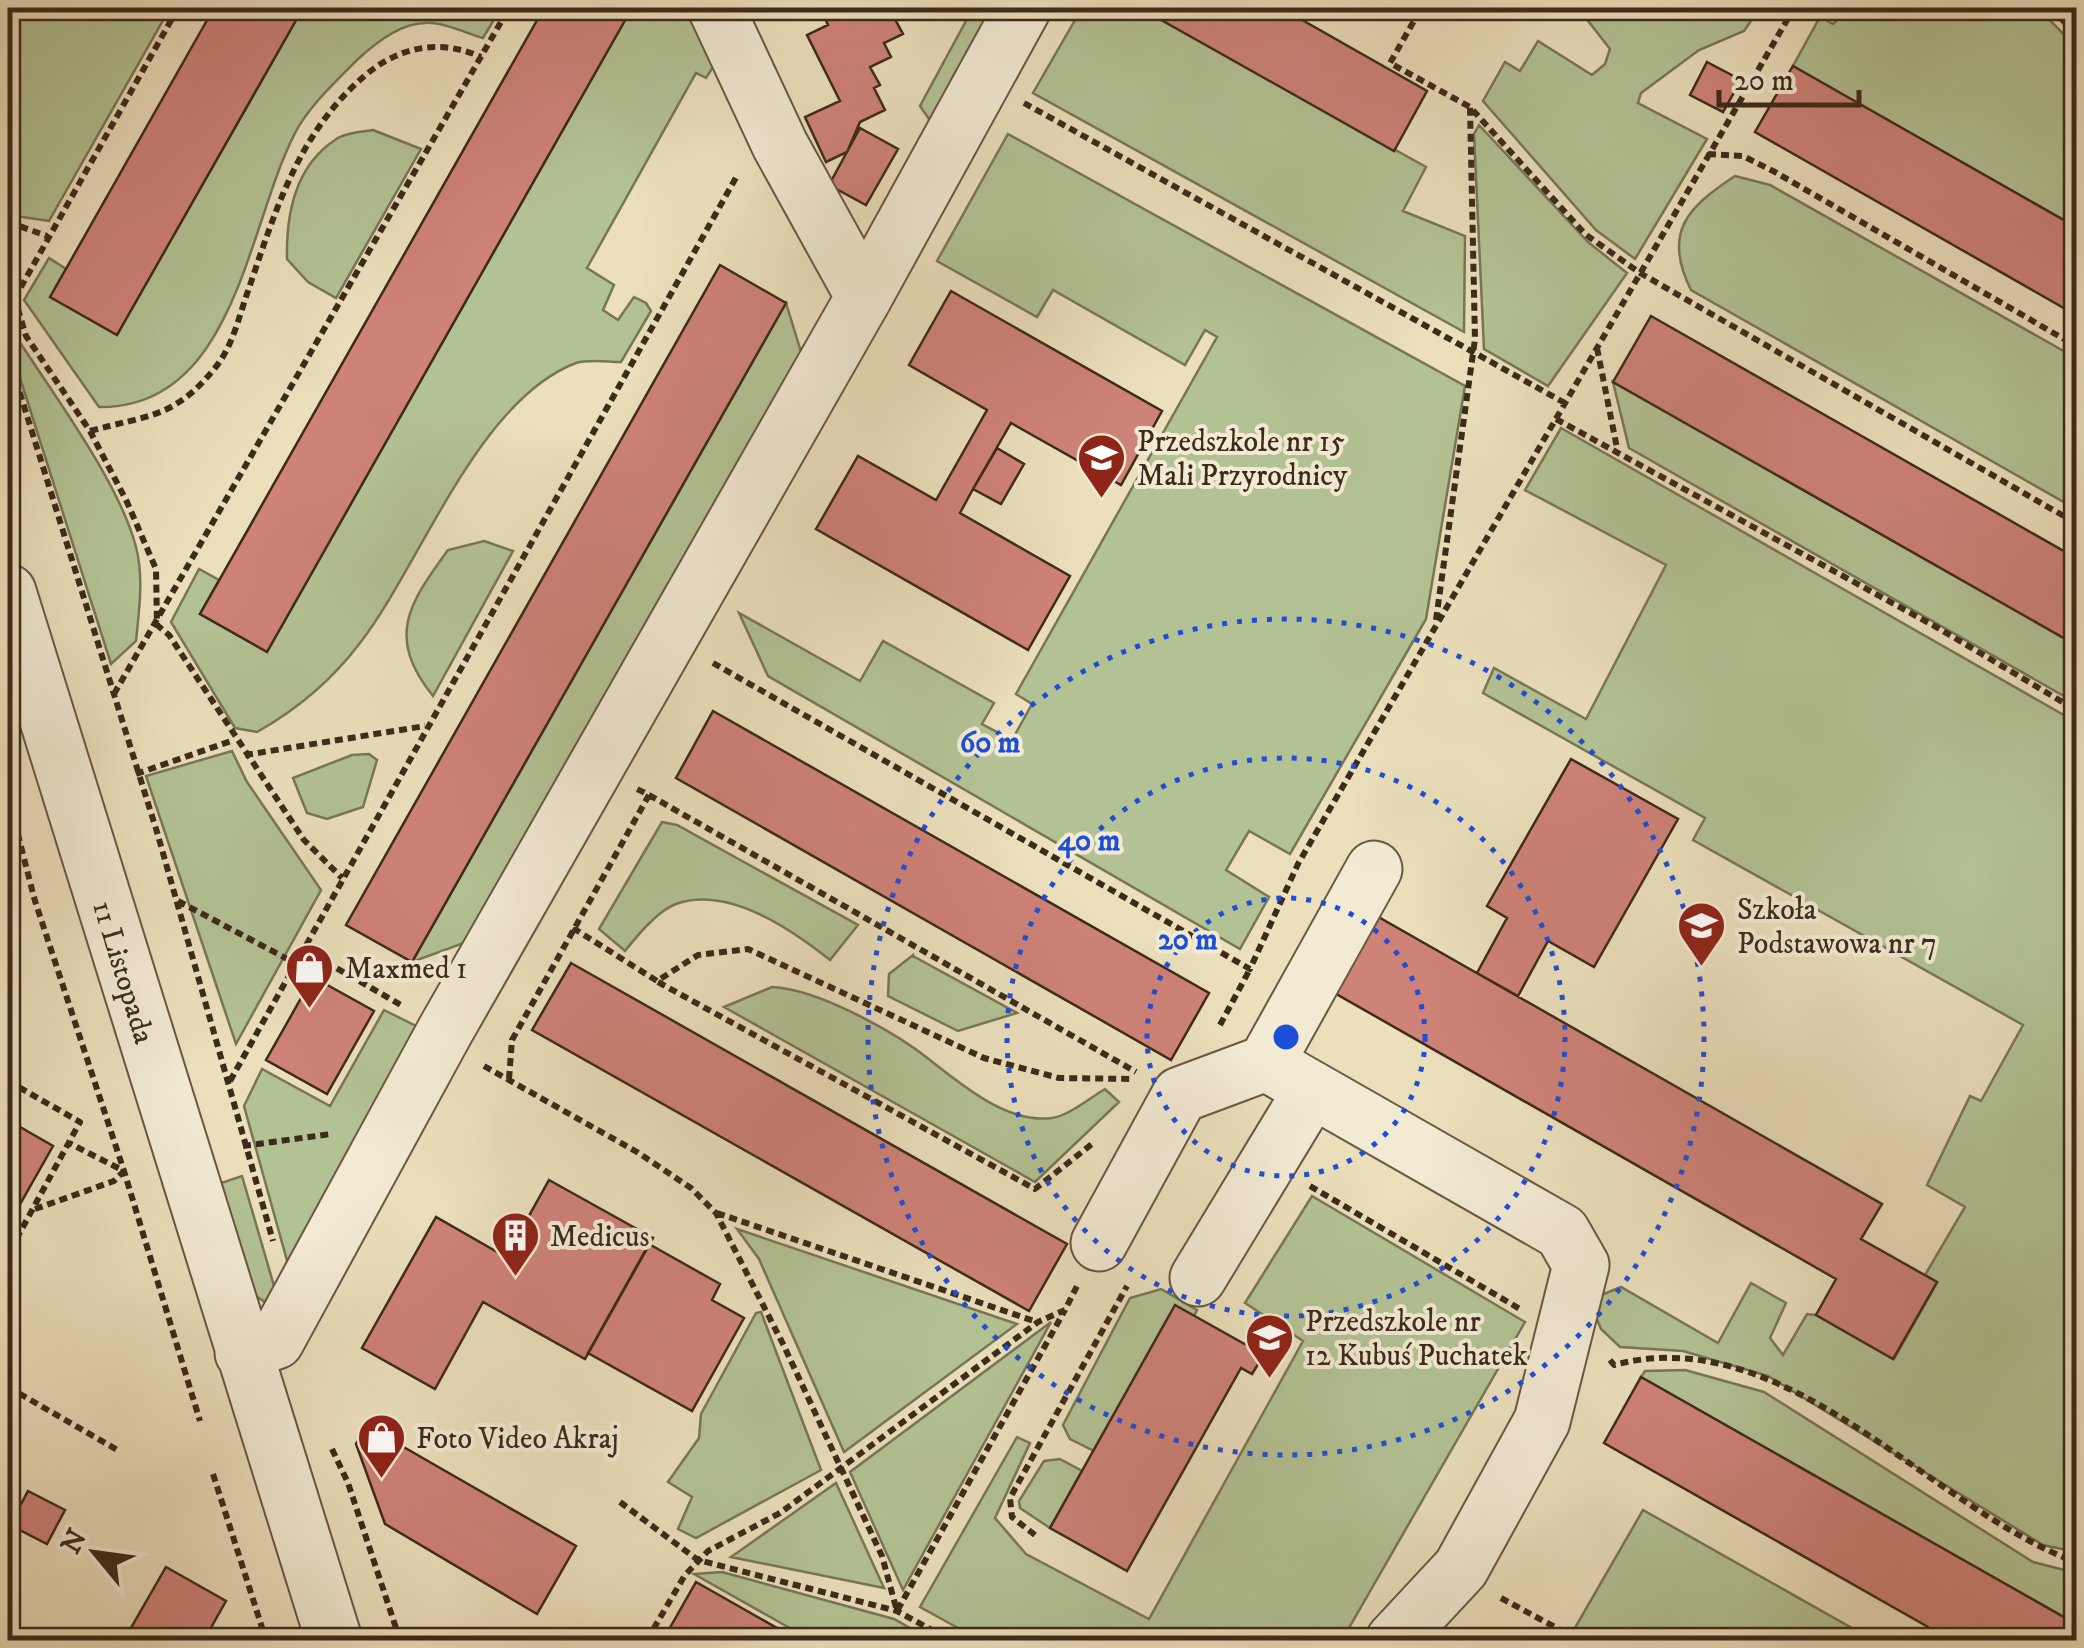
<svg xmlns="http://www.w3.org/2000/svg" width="2084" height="1648" viewBox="0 0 2084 1648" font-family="'IM FELL DW Pica',serif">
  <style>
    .green { fill: #b3c294; stroke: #787657; stroke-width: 2.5 }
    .building { fill: #ce8278; stroke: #3c2a1a; stroke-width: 2.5 }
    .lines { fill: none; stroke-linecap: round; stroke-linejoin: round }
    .minor-casing { stroke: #685742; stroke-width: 59 }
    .path { stroke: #3c2a1a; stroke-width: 6; stroke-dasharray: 8 5; stroke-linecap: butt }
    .minor { stroke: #f2ead3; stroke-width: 55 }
    .ring { fill: none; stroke: #1d4ed8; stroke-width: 5; stroke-dasharray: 5 10 }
    .labels { text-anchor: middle; stroke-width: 8; stroke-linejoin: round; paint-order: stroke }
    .poi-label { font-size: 30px; fill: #3c2a1a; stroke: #f2ead3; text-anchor: start }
    .street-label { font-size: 30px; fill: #3c2a1a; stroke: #f2ead3 }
    .centre { fill: #1d4ed8; stroke: #f2ead3; stroke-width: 5 }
    .ring-label { font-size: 30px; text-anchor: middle; font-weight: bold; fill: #1d4ed8; stroke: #f2ead3; stroke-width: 8; stroke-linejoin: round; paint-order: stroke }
  </style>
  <rect width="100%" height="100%" fill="#ebdfbc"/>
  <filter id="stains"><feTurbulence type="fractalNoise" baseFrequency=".002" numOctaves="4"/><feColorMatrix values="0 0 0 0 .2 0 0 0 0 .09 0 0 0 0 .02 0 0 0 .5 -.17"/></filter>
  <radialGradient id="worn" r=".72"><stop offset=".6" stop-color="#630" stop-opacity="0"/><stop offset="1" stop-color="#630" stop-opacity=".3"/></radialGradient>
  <path class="green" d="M16 8H170L49 221 8 215V23Z
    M303 8H489L498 13 483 38C468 34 448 24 432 23 403 21 378 41 358 59 337 80 307 108 294 135 247 228 234 409 99 407L24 300 49 258 66 269 51 296 117 334Z
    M632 8H697L722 53 706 78 696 73 587 268 614 285 603 310 618 320 634 297 646 303 651 311 621 362C608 362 589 359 576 363 478 400 421 564 360 643 332 680 298 709 257 732L235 728 171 622 199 569 219 580 200 614 267 651Z
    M973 8H1008L931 122 920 106Z
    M1082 8H1140L1426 167 1403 211 1465 236 1464 332 1033 93Z
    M1578 8H1760L1744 31 1699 50 1641 93 1638 103 1707 139 1635 259 1596 230 1483 101 1505 62 1520 71 1538 41 1592 75 1605 64 1610 49Z
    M1850 8H2038L2076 47V227L1793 66 1820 17 1833 24Z
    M1479 125 1588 242 1627 273 1548 386 1484 349 1474 134Z
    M373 130 421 149 336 298 308 282 287 259C286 215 294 167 335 140 344 133 361 132 373 130Z
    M1008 134 1465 386 1426 619 1290 854 1249 831 1226 870 1269 897 1240 949 768 676 739 613 860 681 883 641 994 703 982 724 1012 740 1032 704 1016 694 1217 337 1205 330 1185 365 1053 290 1037 317 937 261Z
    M1735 176 1770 185 2076 358V509L1691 290C1662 232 1688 207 1735 176Z
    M786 303 802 355 472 940 412 962Z
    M21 344C57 399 120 485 136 547 144 578 139 610 136 641L111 664 13 356Z
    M1613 382 2076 645V703L1629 448Z
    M1561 428 2076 722V1552L2043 1545 1768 1376 1683 1351 1620 1347 1601 1329 1589 1300 1621 1287 1718 1343 1751 1283 1786 1303 1770 1338 1783 1355 1807 1314 1816 1315 1894 1359 1937 1283 1925 1275 1965 1207 1927 1185 1970 1096 1981 1101 2023 1025 1693 840 1705 818 1483 693 1494 668 1586 719 1666 565 1525 490Z
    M484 541 513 551 433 696C386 637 408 605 448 550Z
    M232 751 247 782 321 890 236 1044 146 776Z
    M369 754 377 760 363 807 327 819 307 813 293 778 352 755Z
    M662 822 677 825 858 925 830 960C792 930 728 885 676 904 659 910 636 937 625 951L599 929Z
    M913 955V956L1017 1013 958 1031 888 996 889 974Z
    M772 987C817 989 894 1031 930 1060 961 1084 1007 1124 1052 1118 1068 1116 1090 1098 1105 1089L1119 1102 1035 1182 724 1007Z
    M384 1010 420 1028 293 1282 244 1106 262 1069 330 1106Z
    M242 1176 279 1303H266L256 1296 221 1183Z
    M1312 1196 1525 1322 1342 1640H980L920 1607 1017 1437 1030 1443 995 1518 1026 1554 1149 1619 1303 1341 1245 1303Z
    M737 1229 1017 1324 844 1452 759 1259Z
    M1161 1289 1197 1310 1194 1316 1094 1451 1070 1439 1063 1425 1130 1298Z
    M761 1312 821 1470 696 1538 678 1529 692 1497 668 1482 699 1438 701 1414 756 1313Z
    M1051 1322 903 1590 850 1472Z
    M1685 1370 1764 1392 2033 1562 2076 1573V1624L1641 1377 1645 1371Z
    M1060 1459 1082 1471 1050 1528 1020 1508 1019 1501 1044 1461Z
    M836 1483 884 1588 731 1557Z
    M1643 1510 1873 1640H1586L1572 1633Z
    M722 1572 894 1619 931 1640H811L694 1574Z"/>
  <path class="building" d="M214 8H303L117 335 50 297Z
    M544 8H632L267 652 200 614Z
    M830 8H914L916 11 896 21 903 34 884 43 891 57 870 67 880 85 874 88 885 110 860 122 847 152 826 162 805 117 840 101 807 35 828 25 822 12Z
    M1140 8H1281L1427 91 1394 151Z
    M1707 62 1741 80 1723 112 1690 95Z
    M1793 66 2076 227V315L1755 132Z
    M860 128 898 149 866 205 829 185Z
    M720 265 786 303 412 962 346 925Z
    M951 291 1162 411 1121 485 1011 423 973 489 960 513 1070 576 1028 650 816 529 858 456 936 500 987 410 909 365Z
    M1651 316 2076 558V645L1613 382Z
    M997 448 1024 464 1001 504 973 489Z
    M713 711 1209 993 1171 1060 676 778Z
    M1571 759 1678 819 1594 967 1548 941 1518 996 1477 973 1507 918 1487 906Z
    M1368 911 1882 1204 1861 1239 1937 1282 1893 1359 1816 1315 1836 1279 1324 987Z
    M571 963 1067 1244 1029 1311 532 1030Z
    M313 977 374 1011 327 1094 266 1060Z
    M8 1120 53 1146 10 1222 8 1220Z
    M549 1180 653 1238 585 1359 483 1302 435 1389 362 1348 436 1217 506 1257Z
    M649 1244 720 1284 712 1300 744 1318 692 1411 588 1353Z
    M1175 1305 1250 1347 1254 1340 1268 1348 1252 1374 1241 1368 1127 1571 1050 1528Z
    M1641 1377 2076 1624V1640H1951L1604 1443Z
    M367 1426 576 1546 537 1614 385 1524 356 1444Z
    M28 1491 65 1510 47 1544 10 1525Z
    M166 1567 226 1601 204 1640H124Z
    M696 1582 798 1640H663Z
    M1498 1630 1516 1640H1493Z"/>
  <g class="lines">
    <defs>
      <path id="minor" d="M716 8 780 145 864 297
        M8 592 334 1640
        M1266 1063 1562 1232 1581 1265 1542 1421 1461 1568 1394 1640
        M1099 1243 1180 1095 1266 1063 1374 869
        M1198 1278 1312 1090
        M243 1353 276 1341 445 1031 864 297 1023 8"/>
    </defs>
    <use href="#minor" class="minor-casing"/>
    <path class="path" d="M1395 8 1415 19 1390 63 1470 107
      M2051 8 2076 34
      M1024 103 1565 403
      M1708 154 1743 156 1775 172 2076 346
      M8 222 47 236
      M14 296 26 336 90 431 127 502 156 569 157 625 169 635 304 840 342 878
      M8 310 178 8
      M1597 348 1617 448
      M8 355 157 832 273 1241
      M1556 419 1938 628 2076 710
      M90 431C147 415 174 419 215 368 233 346 239 316 248 291 276 209 299 130 368 73 401 46 442 39 481 57
      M1436 620 1475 339 1470 107 1585 234 1640 273 2076 523
      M713 663 1250 969 1298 864 1794 8
      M114 694 509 8
      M245 755 425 726
      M136 774 234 740
      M649 795 1136 1072
      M8 796 35 901 124 1171 200 1421
      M178 901 295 963
      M573 928 657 981 698 955 748 949 984 1058 1059 1078 1134 1079
      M303 949 401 1005
      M658 982 1035 1189 1092 1144
      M1220 1025 1250 969
      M484 1066 637 1152 691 1188 716 1213 784 1346 882 1556 897 1611 1065 1310
      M509 1079 512 1040 649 795 637 789
      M8 1081 80 1122 12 1247
      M230 1081 738 174
      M243 1146 331 1134
      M1310 1186 1520 1309
      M35 1209 114 1181 124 1171 69 1143
      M717 1213 1037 1322
      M1610 1360 1614 1365C1787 1319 1928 1508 2076 1562
      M8 1387 119 1451
      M332 1449 348 1483 400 1640
      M213 1474 266 1640
      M620 1502 698 1560 897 1611 950 1640
      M1035 1535 1012 1517 1010 1498 1127 1286
      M1501 1598 1579 1640
      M647 1640 685 1575 708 1551 780 1513 1038 1322 1065 1310 1078 1284"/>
    <use href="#minor" class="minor"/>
  </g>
  <g class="ring">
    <circle cx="1286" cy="1037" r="139"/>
    <circle cx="1286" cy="1037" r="279"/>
    <circle cx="1286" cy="1037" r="418"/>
  </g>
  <defs>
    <symbol id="school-pin" viewBox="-11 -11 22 30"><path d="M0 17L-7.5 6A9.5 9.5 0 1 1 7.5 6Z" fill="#8f2418" stroke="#f2ead3"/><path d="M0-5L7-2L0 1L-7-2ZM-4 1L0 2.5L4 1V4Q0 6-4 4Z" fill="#fff"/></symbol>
    <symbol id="shop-pin" viewBox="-11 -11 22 30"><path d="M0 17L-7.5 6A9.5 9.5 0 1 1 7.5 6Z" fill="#8f2418" stroke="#f2ead3"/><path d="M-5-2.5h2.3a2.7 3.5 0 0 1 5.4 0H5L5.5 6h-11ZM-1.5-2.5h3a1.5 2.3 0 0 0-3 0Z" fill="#fff"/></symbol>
    <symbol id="building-pin" viewBox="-11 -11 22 30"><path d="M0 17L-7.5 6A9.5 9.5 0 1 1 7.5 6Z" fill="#8f2418" stroke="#f2ead3"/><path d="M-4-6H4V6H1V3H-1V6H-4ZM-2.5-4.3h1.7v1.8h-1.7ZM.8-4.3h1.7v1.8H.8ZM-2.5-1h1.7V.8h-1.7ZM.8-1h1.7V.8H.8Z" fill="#fff"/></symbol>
  </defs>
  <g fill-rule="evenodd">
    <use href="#school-pin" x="1074" y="430" width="55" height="75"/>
    <use href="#school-pin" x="1674" y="898" width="55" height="75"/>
    <use href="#shop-pin" x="282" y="940" width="55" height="75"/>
    <use href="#building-pin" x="488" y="1208" width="55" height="75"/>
    <use href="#school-pin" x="1242" y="1310" width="55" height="75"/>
    <use href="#shop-pin" x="354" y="1410" width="55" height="75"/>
  </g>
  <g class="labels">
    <g class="poi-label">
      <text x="1137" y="451">Przedszkole nr 15<tspan x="1137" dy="34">Mali Przyrodnicy</tspan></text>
      <text x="1737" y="919">Szkoła<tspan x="1737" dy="34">Podstawowa nr 7</tspan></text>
      <text x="345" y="978">Maxmed 1</text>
      <text x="550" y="1246">Medicus</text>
      <text x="1305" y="1331">Przedszkole nr<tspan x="1305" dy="34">12 Kubuś Puchatek</tspan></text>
      <text x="416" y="1448">Foto Video Akraj</text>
    </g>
    <g class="street-label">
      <text transform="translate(124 972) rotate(73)" y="10">11 Listopada</text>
    </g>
  </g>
  <circle cx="1286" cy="1037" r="15" class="centre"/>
  <g class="ring-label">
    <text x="990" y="752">60 m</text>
    <text x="1089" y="850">40 m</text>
    <text x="1188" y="949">20 m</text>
  </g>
  <rect width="2084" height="1648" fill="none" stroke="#ebdfbc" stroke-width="40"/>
  <rect x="10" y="10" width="2064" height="1628" fill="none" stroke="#3c2a1a" stroke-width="5"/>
  <rect x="20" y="20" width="2044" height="1608" fill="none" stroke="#3c2a1a" stroke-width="2.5"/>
  <g transform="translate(95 1553) rotate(299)" stroke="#f2ead3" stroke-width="8" paint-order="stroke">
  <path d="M0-8L18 38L0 25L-18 38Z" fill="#3c2a1a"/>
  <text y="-15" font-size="28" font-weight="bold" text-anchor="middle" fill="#3c2a1a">N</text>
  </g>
  <path d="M1719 90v15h140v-15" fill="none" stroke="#3c2a1a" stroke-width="5"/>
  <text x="1734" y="90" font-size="30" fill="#3c2a1a" stroke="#f2ead3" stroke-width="8" paint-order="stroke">20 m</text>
  <rect width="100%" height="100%" filter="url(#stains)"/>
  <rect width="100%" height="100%" fill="url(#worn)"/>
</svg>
